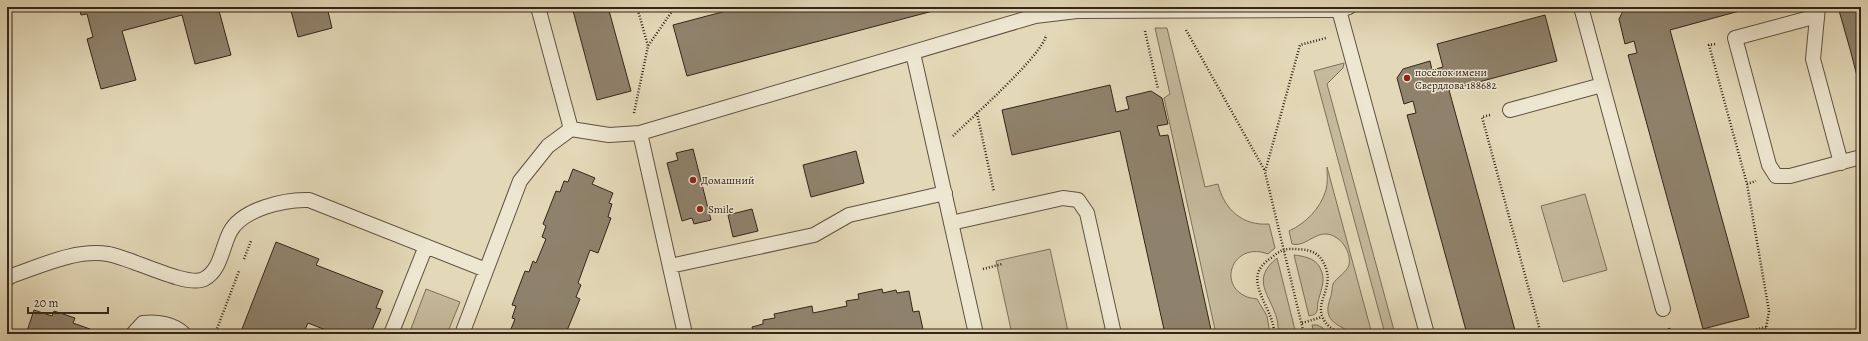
<svg xmlns="http://www.w3.org/2000/svg" width="1868" height="341" viewBox="0 0 1868 341" font-family="Alegreya,serif">
<style>
.green{fill:#c5ba9c;stroke:#7c705c}
.building{fill:#8f826c;stroke:#34251b}
.lines{fill:none;stroke-linecap:round;stroke-linejoin:round}
.service-casing{stroke:#605242;stroke-width:16}
.path{stroke:#34251b;stroke-width:2.5;stroke-dasharray:1 2;stroke-linecap:butt}
.service{stroke:#ede6d0;stroke-width:14}
.poi-dot{fill:#8f2418;stroke:#ede6d0;stroke-width:1.5}
.labels{text-anchor:middle;stroke-width:3;stroke-linejoin:round;paint-order:stroke}
.poi-label{font-size:11px;fill:#34251b;stroke:#ede6d0;text-anchor:start}
</style>
<rect width="100%" height="100%" fill="#e3d8b7"/>
<filter id="stains"><feTurbulence type="fractalNoise" baseFrequency=".005" numOctaves="4"/><feColorMatrix values="0 0 0 0 .2 0 0 0 0 .09 0 0 0 0 .02 0 0 0 .5 -.17"/></filter>
<radialGradient id="worn" r=".72"><stop offset=".6" stop-color="#630" stop-opacity="0"/><stop offset="1" stop-color="#630" stop-opacity=".3"/></radialGradient>
<path class="green" d="M1155,28H1167L1205,187L1218,184C1224,209 1242,226 1269,224L1275,248L1268,254C1234,241 1217,283 1245,296C1248,298 1253,298 1257,299L1267,316L1270,334H1216L1164,98L1170,94Z
M1344,63L1343,68L1327,84L1395,334H1385L1314,71Z
M1327,167L1372,334C1366,334 1359,335 1353,334C1350,333 1346,330 1343,328C1327,320 1325,312 1331,296C1332,292 1332,287 1333,284C1337,277 1346,273 1349,265C1351,255 1345,243 1337,238C1318,225 1308,248 1292,244L1289,231C1306,223 1320,209 1326,190C1328,183 1327,174 1327,167Z
M1585,194L1607,270L1563,282L1541,206Z
M1050,249L1068,331L1053,334H1012L996,261Z
M1294,255C1303,256 1314,258 1319,266C1327,279 1321,289 1318,302C1317,305 1318,308 1317,311C1316,315 1312,315 1309,316Z
M1277,258L1296,334H1279C1278,329 1278,323 1277,319C1270,294 1250,280 1277,258Z
M426,289L460,302L447,334H409Z
M1312,325H1317L1323,328L1322,334H1314Z"/>
<path class="building" d="M79,7H218L231,55L195,64L182,15L122,31L136,80L101,89L87,39L93,37L87,14L81,15Z
M290,7H327L332,28L298,37Z
M391,7H412L393,12Z
M572,7H608L631,91L597,100Z
M741,7H948L687,76L673,25Z
M1631,7H1652L1653,10L1664,7H1754L1670,30L1749,317L1703,329L1628,55L1637,53L1634,41L1625,44L1619,19L1624,9Z
M1838,7H1861V91L1850,49Z
M1545,15L1557,61L1449,90L1516,334H1467L1407,115L1416,113L1413,101L1404,104L1397,78L1403,69L1430,61L1432,70L1443,67L1437,44Z
M1110,85L1116,112L1129,109L1126,97L1151,91L1162,98L1168,124L1157,126L1160,136L1168,135L1212,334H1165L1120,131L1012,155L1002,110Z
M693,149L711,220L694,224L692,218L682,221L667,163L678,160L676,153Z
M856,151L864,183L811,197L803,165Z
M573,169L595,178L592,184L613,193L609,203L612,204L608,217L611,218L598,253L590,250L578,283L581,285L576,297L580,299L566,333L560,331L558,334H509L515,319L512,318L516,306L512,305L525,271L529,272L533,261L536,263L546,239L542,237L546,226L543,224L556,191L560,192L564,181L568,182Z
M752,209L758,231L733,237L728,215Z
M276,242L319,259L316,265L383,291L376,308L381,309L372,330L368,329L366,334H336L308,323L303,334H240Z
M882,289L883,293L896,290L897,293L909,291L913,312L919,311L924,334H754L752,327L763,324V320L775,318L774,314L812,306L813,313L847,306L846,301L859,299L858,294Z
M34,310L52,316L54,311L75,318L73,323L90,329L88,334H26Z"/>
<g class="lines">
<defs>
<path id="service" d="M538,7L571,129
M1581,7L1663,309
M1818,7L1813,59L1841,163
M1339,10L1427,334
M1817,16L1735,38L1769,165L1776,176H1790L1861,157
M913,53L976,334
M1510,110L1602,85
M640,133L685,334
M951,223L1063,198L1078,200L1087,213L1114,334
M670,266L814,235L849,215L945,193
M7,279L11,276C41,266 75,249 108,254C129,257 187,288 204,279C221,270 222,247 230,232C242,209 285,199 309,200L486,270
M133,334L143,323C157,321 174,324 184,334
M391,334L426,246
M462,334L520,181L548,146L571,129L609,135L640,133L1035,16L1077,11L1311,10H1339L1349,7"/>
</defs>
<use href="#service" class="service-casing"/>
<path class="path" d="M637,7L648,46
M1186,30L1265,171
M1145,31L1158,89
M1715,44L1709,45L1747,184L1769,311L1765,334
M634,113L648,46L675,7
M977,113L994,192
M1490,115L1482,117L1541,334
M953,136C970,119 1044,54 1046,35
M1747,184L1756,181
M244,259L251,241
M983,269L1002,264
M1302,323L1322,317
M1669,328L1670,334
M215,334L239,271
M1274,334C1275,307 1238,279 1271,258C1277,253 1282,249 1290,249C1302,249 1315,249 1322,260C1338,286 1314,300 1323,318C1326,326 1334,330 1341,334
M1304,334L1265,172L1300,45L1326,38
M1739,334L1766,327"/>
<use href="#service" class="service"/>
</g>
<g class="poi-dot">
<circle cx="1407" cy="78" r="4"/>
<circle cx="693" cy="180" r="4"/>
<circle cx="700" cy="209" r="4"/>
</g>
<g class="labels">
<g class="poi-label">
<text x="1415" y="76">посёлок имени<tspan x="1415" dy="13">Свердлова 188682</tspan></text>
<text x="701" y="184">Домашний</text>
<text x="708" y="213">Smile</text>
</g>
</g>
<rect width="1868" height="341" fill="none" stroke="#e3d8b7" stroke-width="24"/>
<rect x="8" y="8" width="1852" height="325" fill="none" stroke="#34251b" stroke-width="2"/>
<rect x="12" y="12" width="1844" height="317" fill="none" stroke="#34251b"/>
<path d="M28 307v6h80v-6" fill="none" stroke="#34251b" stroke-width="2"/>
<text x="34" y="307" font-size="12" fill="#34251b" stroke="#ede6d0" stroke-width="3" paint-order="stroke">20 m</text>
<rect width="100%" height="100%" filter="url(#stains)"/>
<rect width="100%" height="100%" fill="url(#worn)"/>
</svg>
